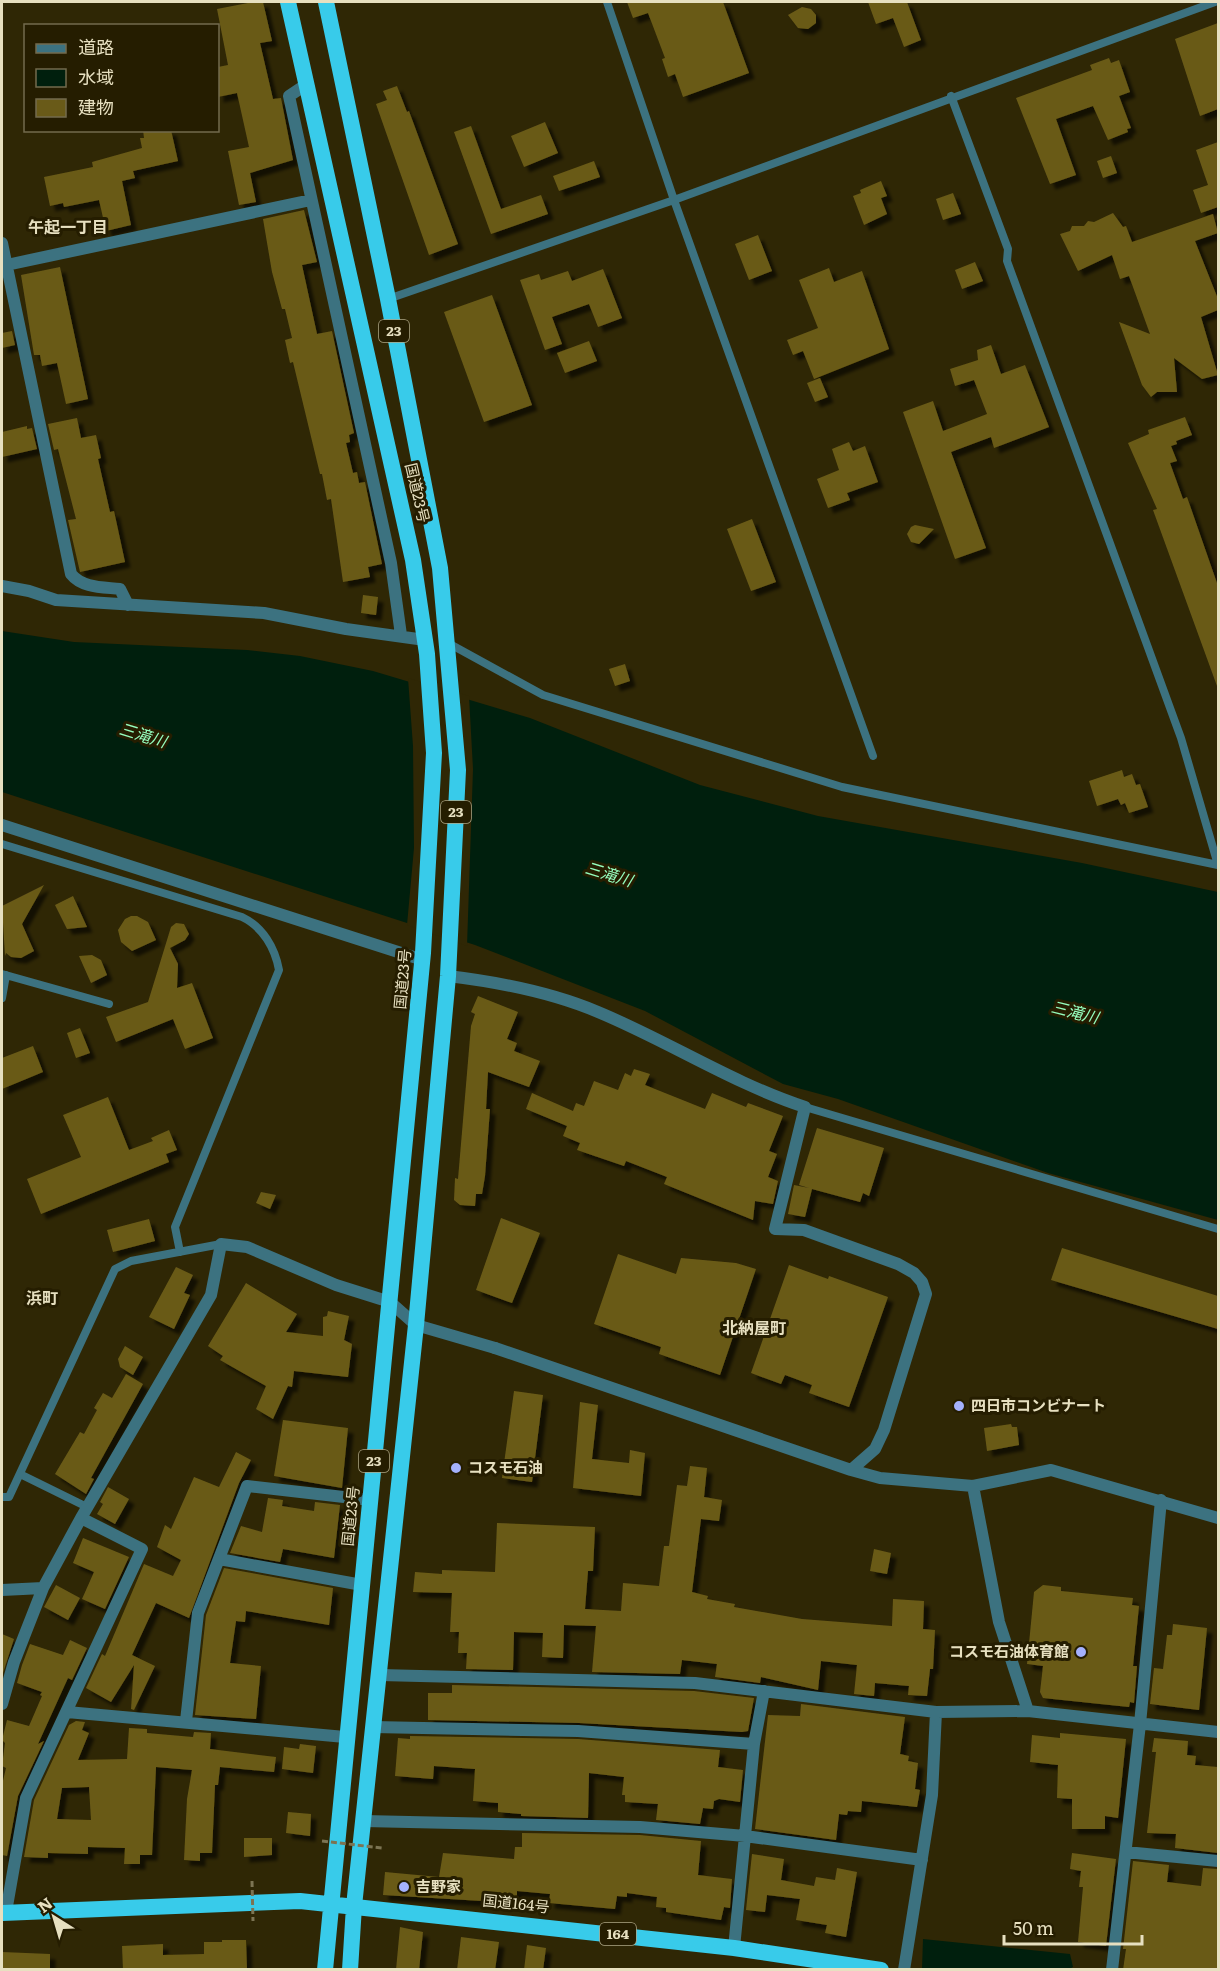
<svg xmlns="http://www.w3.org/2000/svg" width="1220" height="1971" viewBox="0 0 1220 1971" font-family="Literata,'Noto Sans JP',serif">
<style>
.water{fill:#001f0d}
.pier{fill:#2f2705}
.building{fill:#695a18;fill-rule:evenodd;filter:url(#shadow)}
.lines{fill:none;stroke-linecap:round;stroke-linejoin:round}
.service{stroke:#3c7280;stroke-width:8}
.minor{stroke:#3c7280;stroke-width:12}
.tertiary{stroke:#3c7280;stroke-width:12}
.trunk{stroke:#38cbea;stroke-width:16}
.path-bridge{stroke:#7c7453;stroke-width:3;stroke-dasharray:6 3;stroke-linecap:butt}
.poi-dot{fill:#a4b1fc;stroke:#251d00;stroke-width:2}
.labels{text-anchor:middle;stroke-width:6;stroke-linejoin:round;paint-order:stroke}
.shield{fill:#251d00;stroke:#ada686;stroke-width:1.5}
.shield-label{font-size:14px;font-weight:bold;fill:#e7e0c0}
.street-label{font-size:15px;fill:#e7e0c0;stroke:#251d00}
.poi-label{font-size:15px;font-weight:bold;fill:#e7e0c0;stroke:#251d00;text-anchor:start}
.neighbourhood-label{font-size:16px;font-weight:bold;fill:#e7e0c0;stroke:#251d00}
.water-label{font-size:16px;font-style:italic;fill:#96ffbf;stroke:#251d00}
</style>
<defs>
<filter id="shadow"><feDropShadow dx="5.5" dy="5.5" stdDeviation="1.5" flood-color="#0009"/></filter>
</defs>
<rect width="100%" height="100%" fill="#2f2705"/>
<path class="water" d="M2,631L74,642L247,650L300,656L373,671L530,718L700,785L818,816L1082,863L1218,892V1220L1048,1173L838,1099L783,1084L645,1011L475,945L2,792Z
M923,1939L1070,1954L1073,1967L1067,1970L922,1969Z"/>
<path class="pier" d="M408,678L469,696L473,769L467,946L407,925L414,848L413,746Z"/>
<path class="building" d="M253,2H263L272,41L260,43L273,99L281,98L293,160L250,173L256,202L239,205L228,151L249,147L237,93L218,97V67L228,65L217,9Z
M627,2H723L749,73L683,97L675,74L668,77L662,59L665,58L648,13L633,18Z
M868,2H907L921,40L904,47L893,18L876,24Z
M802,7L811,9L816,15V23L808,29L798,28L788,15Z
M1218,23V109L1200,116L1175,39Z
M1109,58L1111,63L1119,60L1130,92L1119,96L1131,128L1127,129L1128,132L1108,140L1093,106L1056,119L1076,175L1050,184L1016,98L1092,70L1090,65Z
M397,86L407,112L409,111L458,244L429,255L376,104L387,100L383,91Z
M545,122L558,153L524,167L511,136Z
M471,126L501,209L541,195L548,214L491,234L454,132Z
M143,130H171L178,161L133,171L135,178L122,181L131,225L106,231L99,200L64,207L63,203L50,206L44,177L93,167L92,162L142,148L140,138H144Z
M1218,142V207L1201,213L1193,190L1208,185L1196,150Z
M1111,156L1117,173L1103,178L1097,161Z
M594,161L600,177L559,191L553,176Z
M881,181L887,196L881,198L887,214L864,225L853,196L861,193L860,190Z
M953,193L961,214L943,220L936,199Z
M304,210L317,262L302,265L317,334L332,331L354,433L349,435L350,442L346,443L353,473L357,472L359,483L365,482L382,564L368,567L370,577L343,582L331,499L327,500L322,474H320L293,362L290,363L285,340L292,338L285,309H282L272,272L263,219Z
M1113,213L1123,227L1126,226L1132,242L1213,214L1218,233L1195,241L1218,299V310L1201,317L1218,375L1202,379L1174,358L1177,392H1157L1151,397L1142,385L1119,322L1150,334L1129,276L1120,279L1112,255L1078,271L1060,234L1070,231L1072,226H1084L1088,221L1094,222Z
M758,235L772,271L749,280L735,244Z
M975,262L983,281L962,289L955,270Z
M60,267L88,399L66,404L57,363L42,366L40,355H34L21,275Z
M829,268L834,282L862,271L889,349L814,379L803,351L793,355L787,340L818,328L799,280Z
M603,269L622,318L598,327L589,304L552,317L562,344L545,350L520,280L539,274L541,280L568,271L572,281Z
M492,295L532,405L484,422L444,312Z
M12,331L15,345L2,348V333Z
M589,341L597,361L565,373L557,353Z
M991,345L1001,374L1025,365L1049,427L994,448L991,437L951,452L986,548L955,559L903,412L933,401L943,431L987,414L974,380L955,386L950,369L978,360L977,350Z
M820,378L828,397L815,402L807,383Z
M1185,417L1192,435L1176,441L1177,444L1171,446L1177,461L1170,463L1183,499L1187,497L1218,586L1217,686L1153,510L1157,509L1128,443L1149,434L1148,430Z
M77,418L81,438L96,435L101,458L98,459L110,512L114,511L125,562L80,572L68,520L76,519L58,449L54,450L48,424Z
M27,426V429L32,428L37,449L2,457V432Z
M849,442L853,451L865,446L878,482L847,493L850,500L828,508L817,479L839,470L832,449Z
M752,519L776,582L751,591L727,529Z
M915,525L934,529L919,544L911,542L907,534L911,527Z
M363,595L378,597L376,615L361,613Z
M625,664L630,681L615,686L609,669Z
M1122,770L1124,777L1132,774L1136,785L1140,784L1148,807L1129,813L1125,803L1121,805L1118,799L1097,806L1089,781Z
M44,885L22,924L34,951L21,958L11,957L6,953L5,956L2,906Z
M73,896L87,927L67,929L55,905Z
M131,916H137L148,922L156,940L132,951L121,942L118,930L125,919Z
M176,923L184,924L189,934L185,940L170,948L178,964L177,988L192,983L213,1038L185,1049L173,1019L116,1042L106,1017L148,1002L171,927Z
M92,955L101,960L107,975L91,983L79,956Z
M478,996L518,1012L507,1039L517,1043L514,1051L540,1061L529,1087L488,1072L486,1109H490L485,1176L482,1194H476L475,1206L460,1205L454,1200L455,1178L458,1179L471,1026L475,1014L471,1012Z
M80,1028L90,1053L76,1058L67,1033Z
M33,1046L43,1072L2,1089V1058Z
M634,1069L650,1074L645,1085L705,1109L712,1093L746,1107L748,1103L783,1116L769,1151L777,1154L768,1177L778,1181L773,1204L755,1201L753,1220L664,1184L667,1177L626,1161L624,1166L577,1150L580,1143L563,1136L567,1126L526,1109L532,1093L573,1111L576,1103L584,1106L594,1081L618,1090L625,1073L631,1076Z
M108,1097L129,1150L153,1141L151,1138L169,1130L177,1150L166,1154L169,1162L41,1214L27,1179L81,1157L63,1115Z
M817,1128L884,1148L869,1196L863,1193L860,1202L812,1189L805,1217L788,1214L794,1185L809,1188L799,1185Z
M261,1192L276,1195L270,1209L256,1203Z
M501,1218L540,1233L512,1303L476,1290Z
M149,1219L155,1241L113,1252L107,1230Z
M1062,1248L1218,1296V1329L1051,1280Z
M618,1254L676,1274L681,1258L736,1263L756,1269L720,1375L659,1354L661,1347L594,1324Z
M789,1265L828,1279L829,1276L888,1297L849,1407L809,1393L812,1385L785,1375L781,1384L751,1373Z
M176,1267L193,1275L184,1293L190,1295L174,1329L149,1317Z
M246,1283L297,1314L286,1332L323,1336V1317L327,1316L328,1311L349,1316L344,1340L352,1344L348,1377L294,1371L292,1387L288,1386L273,1419L256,1409L266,1386L220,1360L223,1356L208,1346Z
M125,1346L143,1357L133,1375L120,1367L118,1359Z
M126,1374L143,1384L91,1478L94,1479L86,1494L55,1474L80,1432L84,1434L97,1410L94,1408L103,1393L112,1398Z
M514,1391L543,1395L532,1482L502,1478Z
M580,1402L598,1405L592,1459L629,1463L630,1450L645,1453L641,1496L573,1488Z
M283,1420L348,1428L342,1488L274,1476Z
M1011,1424L1012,1427H1017L1019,1445L987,1451L984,1428Z
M236,1452L251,1460L239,1483L189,1618L156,1603L132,1655L155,1666L134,1710L131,1709L134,1665L111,1702L86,1688L102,1654L105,1656L144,1564L173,1576L181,1560L157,1547L165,1525L171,1529L194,1477L219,1487Z
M690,1466L707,1468L704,1497L722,1500L719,1521L701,1519L692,1592L708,1596L707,1599L735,1604L734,1607L802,1619L892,1626L893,1599L924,1601L923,1629L935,1630L933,1669H930L927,1696L908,1695L909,1686L875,1683L874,1696L854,1694L857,1665L821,1661L818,1690L761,1677L760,1683L715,1677L717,1664L682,1660L680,1674L592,1672L596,1626L564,1625L563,1658L542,1657L543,1633L514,1632L513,1670L466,1669L467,1653H458L459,1632H450L452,1593L413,1592L415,1572L442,1574V1570L495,1572L497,1523L595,1527L593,1571H588L585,1609L621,1611L623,1583L659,1586L664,1546H669L677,1485L687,1486Z
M108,1487L129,1499L115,1524L97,1514L103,1504L100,1502Z
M268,1498L283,1500L282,1506L314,1511L315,1502L340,1505L334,1558L283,1549L280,1562L230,1553L241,1526L262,1532Z
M83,1538L129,1557L105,1609L82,1599L94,1572L73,1563Z
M874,1549L891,1553L887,1574L870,1571Z
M224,1568L333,1588L329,1625L246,1611L245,1622L236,1621L230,1663L261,1666L256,1719L195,1715L206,1615Z
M56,1585L80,1598L68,1620L44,1607Z
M1043,1585L1061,1587V1591L1133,1598L1132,1605L1139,1606L1133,1666H1137L1134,1703L1130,1702L1129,1707L1043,1698L1040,1692L1043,1666L1027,1664L1034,1592Z
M1173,1624L1207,1628L1199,1710L1150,1704L1154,1668L1163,1669L1167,1635H1172Z
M2,1634L14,1639L2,1676Z
M70,1640L87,1648L72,1680L68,1678L38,1744L44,1741L18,1796L7,1856L2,1855V1785L6,1768L2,1766L5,1743L2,1740L7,1720L29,1726L42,1696L40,1695L42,1692L17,1683L22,1665L30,1644L63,1655Z
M452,1685L694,1691L754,1698L748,1731L742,1732L579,1723L428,1720V1693H452Z
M801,1704L905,1717L900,1754L909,1756L908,1761L918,1763L915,1789L920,1790L917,1807L862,1801L861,1812L848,1811L847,1815L839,1814L836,1840L755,1829L768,1715L800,1716Z
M76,1721L85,1722L82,1730L89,1733L78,1760L127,1759L129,1728L147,1729V1733L193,1737L194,1732L211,1733L210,1749L276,1757L274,1772L220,1767L218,1785H215L212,1853H200V1861L184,1860L187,1799L192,1770L156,1767L152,1855H140V1864H124L125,1848L88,1847V1854L48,1853V1858L24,1857L34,1800L69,1725ZM89,1787L91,1820L57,1819L62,1788Z
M1060,1733L1126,1739L1118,1818L1105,1816V1829H1072V1799L1057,1798L1058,1765L1030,1762L1032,1735L1060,1738Z
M410,1736L578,1739L720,1750L718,1767L743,1770L740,1802L719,1799L714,1801L713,1809L703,1808L700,1824L656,1820L658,1804L625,1802V1795H622L624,1777L589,1773L588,1818L521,1816V1814L498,1812V1803L473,1801L475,1769L434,1766L433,1779L395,1776L398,1738L410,1739Z
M1154,1738L1188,1741L1187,1755L1196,1756L1195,1765L1218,1767V1853L1175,1848L1176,1834L1147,1833L1156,1752H1152Z
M300,1744L316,1746L313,1773L282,1769L284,1747L299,1749Z
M288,1812L311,1814L310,1836L286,1833Z
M522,1833L640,1835L701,1841L698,1875L732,1879L730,1908L724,1907L721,1920L666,1912V1908L656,1907L657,1897L627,1893V1897L617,1896L615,1909L549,1903L550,1894L517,1891V1903L383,1895L385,1872L439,1877L443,1853L514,1859L515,1847H522Z
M244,1838H272V1855L244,1857Z
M1072,1853L1116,1859L1106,1946L1078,1942L1083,1887H1079L1081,1871L1070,1869Z
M752,1854L784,1859L781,1880L814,1886L816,1877L835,1880L837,1868L857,1872L846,1937L825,1933L827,1925L796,1920L800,1899L767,1895L765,1912L746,1910Z
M1133,1861L1169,1865L1167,1882L1201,1886L1203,1868L1218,1869V1970H1123L1126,1949H1123Z
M400,1927L423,1932L419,1970H396Z
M461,1937L499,1942L495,1970H457Z
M222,1940H246L247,1970H123L122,1946L163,1944V1955L204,1954V1942H222Z
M527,1945L546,1948L543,1970H524Z
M2,1952L50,1954V1970H2Z"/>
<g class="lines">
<path class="service" d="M607,2L674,200L873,756
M951,96L1008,249L1007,261L1181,738L1218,865
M388,299L674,200L1215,2
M448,643L543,695L842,787L1218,865
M2,844L242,917C263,927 275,948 279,970L175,1227L180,1252
M2,974L109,1004
M2,998L6,975
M805,1107L1218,1229
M20,1474L87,1507
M2,1497H9L115,1269L131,1261L221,1244"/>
<path class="minor" d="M307,84L289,96L391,563L401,635
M2,243L71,574C82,588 103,587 120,589L128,605
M2,266L311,200
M2,586L29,591L56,600L264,613L346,629L425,640
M2,825L423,960
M448,976C498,982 551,992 598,1012C668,1041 732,1083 805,1107L775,1229L804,1230L898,1264L914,1273L922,1282L926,1294L884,1430L875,1449L851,1470
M495,1348L851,1470L880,1478L973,1486L1051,1470L1218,1518
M973,1486L999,1622L1028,1711
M219,1559L362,1585
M2,1590L43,1588
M380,1675L695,1683L936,1712L1028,1711L1218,1732
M2,1704L14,1662L43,1588L81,1518L211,1295L221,1244L247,1247L336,1285L390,1302
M67,1712L345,1737
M186,1721L198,1613L247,1486L370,1500
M373,1727L578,1731L754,1744
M364,1821L640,1827L745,1836L922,1860
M1126,1852L1218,1861
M6,1912L26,1798L142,1549L81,1518
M734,1948L754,1744L764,1691
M904,1970L932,1795L936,1712
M1112,1970L1140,1724L1161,1500"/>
<path class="tertiary" d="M390,1302L416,1325L495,1348"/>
<path class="trunk" d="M288,2L413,560L427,654L434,753L423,953L325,1970
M326,2L388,299L440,568L458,770L448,976L416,1325L354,1906L350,1970
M2,1913L300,1901L734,1948L881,1970"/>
<path class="path-bridge" d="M322,1841L382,1848
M252,1881L253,1921"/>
</g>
<g class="poi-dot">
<circle cx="959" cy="1406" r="6"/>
<circle cx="456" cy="1468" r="6"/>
<circle cx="1081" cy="1652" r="6"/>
<circle cx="404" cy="1887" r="6"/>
</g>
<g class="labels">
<g class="shield">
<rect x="379" y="320" width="30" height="22" rx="4.5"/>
<rect x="441" y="801" width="30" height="22" rx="4.5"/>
<rect x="359" y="1450" width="30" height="22" rx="4.5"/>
<rect x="600" y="1923" width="36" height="22" rx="4.5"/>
</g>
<g class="shield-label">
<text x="394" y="336">23</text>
<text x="456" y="817">23</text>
<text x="374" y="1466">23</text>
<text x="618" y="1939">164</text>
</g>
<g class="street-label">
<text transform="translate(417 493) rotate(77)" y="5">国道23号</text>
<text transform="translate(403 979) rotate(-85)" y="5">国道23号</text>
<text transform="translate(351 1516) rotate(-84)" y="5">国道23号</text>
<text transform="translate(516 1904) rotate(6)" y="5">国道164号</text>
</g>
<g class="poi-label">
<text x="971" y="1411">四日市コンビナート</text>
<text x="468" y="1473">コスモ石油</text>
<text x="1069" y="1657" text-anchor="end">コスモ石油体育館</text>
<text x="416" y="1892">吉野家</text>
</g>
<g class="neighbourhood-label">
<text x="68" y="233">午起一丁目</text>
<text x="42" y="1304">浜町</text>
<text x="754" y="1334">北納屋町</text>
</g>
<g class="water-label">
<text transform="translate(143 735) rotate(17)" y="6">三滝川</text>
<text transform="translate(609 874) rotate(17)" y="6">三滝川</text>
<text transform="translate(1075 1012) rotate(14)" y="6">三滝川</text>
</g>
</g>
<rect width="1220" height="1971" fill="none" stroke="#e7e0c0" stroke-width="6"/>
<rect x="24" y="24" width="195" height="108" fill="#251d00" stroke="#736b4d" stroke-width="1.5"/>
<rect x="36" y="44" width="30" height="9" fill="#3c7280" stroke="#736b4d" stroke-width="1.5"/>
<text x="78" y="54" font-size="18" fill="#e7e0c0">道路</text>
<rect x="36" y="69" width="30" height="18" fill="#001f0d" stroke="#736b4d" stroke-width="1.5"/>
<text x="78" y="84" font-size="18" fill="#e7e0c0">水域</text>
<rect x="36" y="99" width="30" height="18" fill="#695a18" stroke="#736b4d" stroke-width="1.5"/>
<text x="78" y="114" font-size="18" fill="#e7e0c0">建物</text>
<g transform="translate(54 1917) rotate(323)" stroke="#251d00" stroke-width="4.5" paint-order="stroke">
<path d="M0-4.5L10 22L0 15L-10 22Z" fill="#e7e0c0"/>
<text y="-9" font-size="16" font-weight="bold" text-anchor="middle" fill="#e7e0c0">N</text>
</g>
<path d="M1004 1935v9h138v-9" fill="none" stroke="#e7e0c0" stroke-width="3"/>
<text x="1013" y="1935" font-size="18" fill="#e7e0c0" stroke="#251d00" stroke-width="4.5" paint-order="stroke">50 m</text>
</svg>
